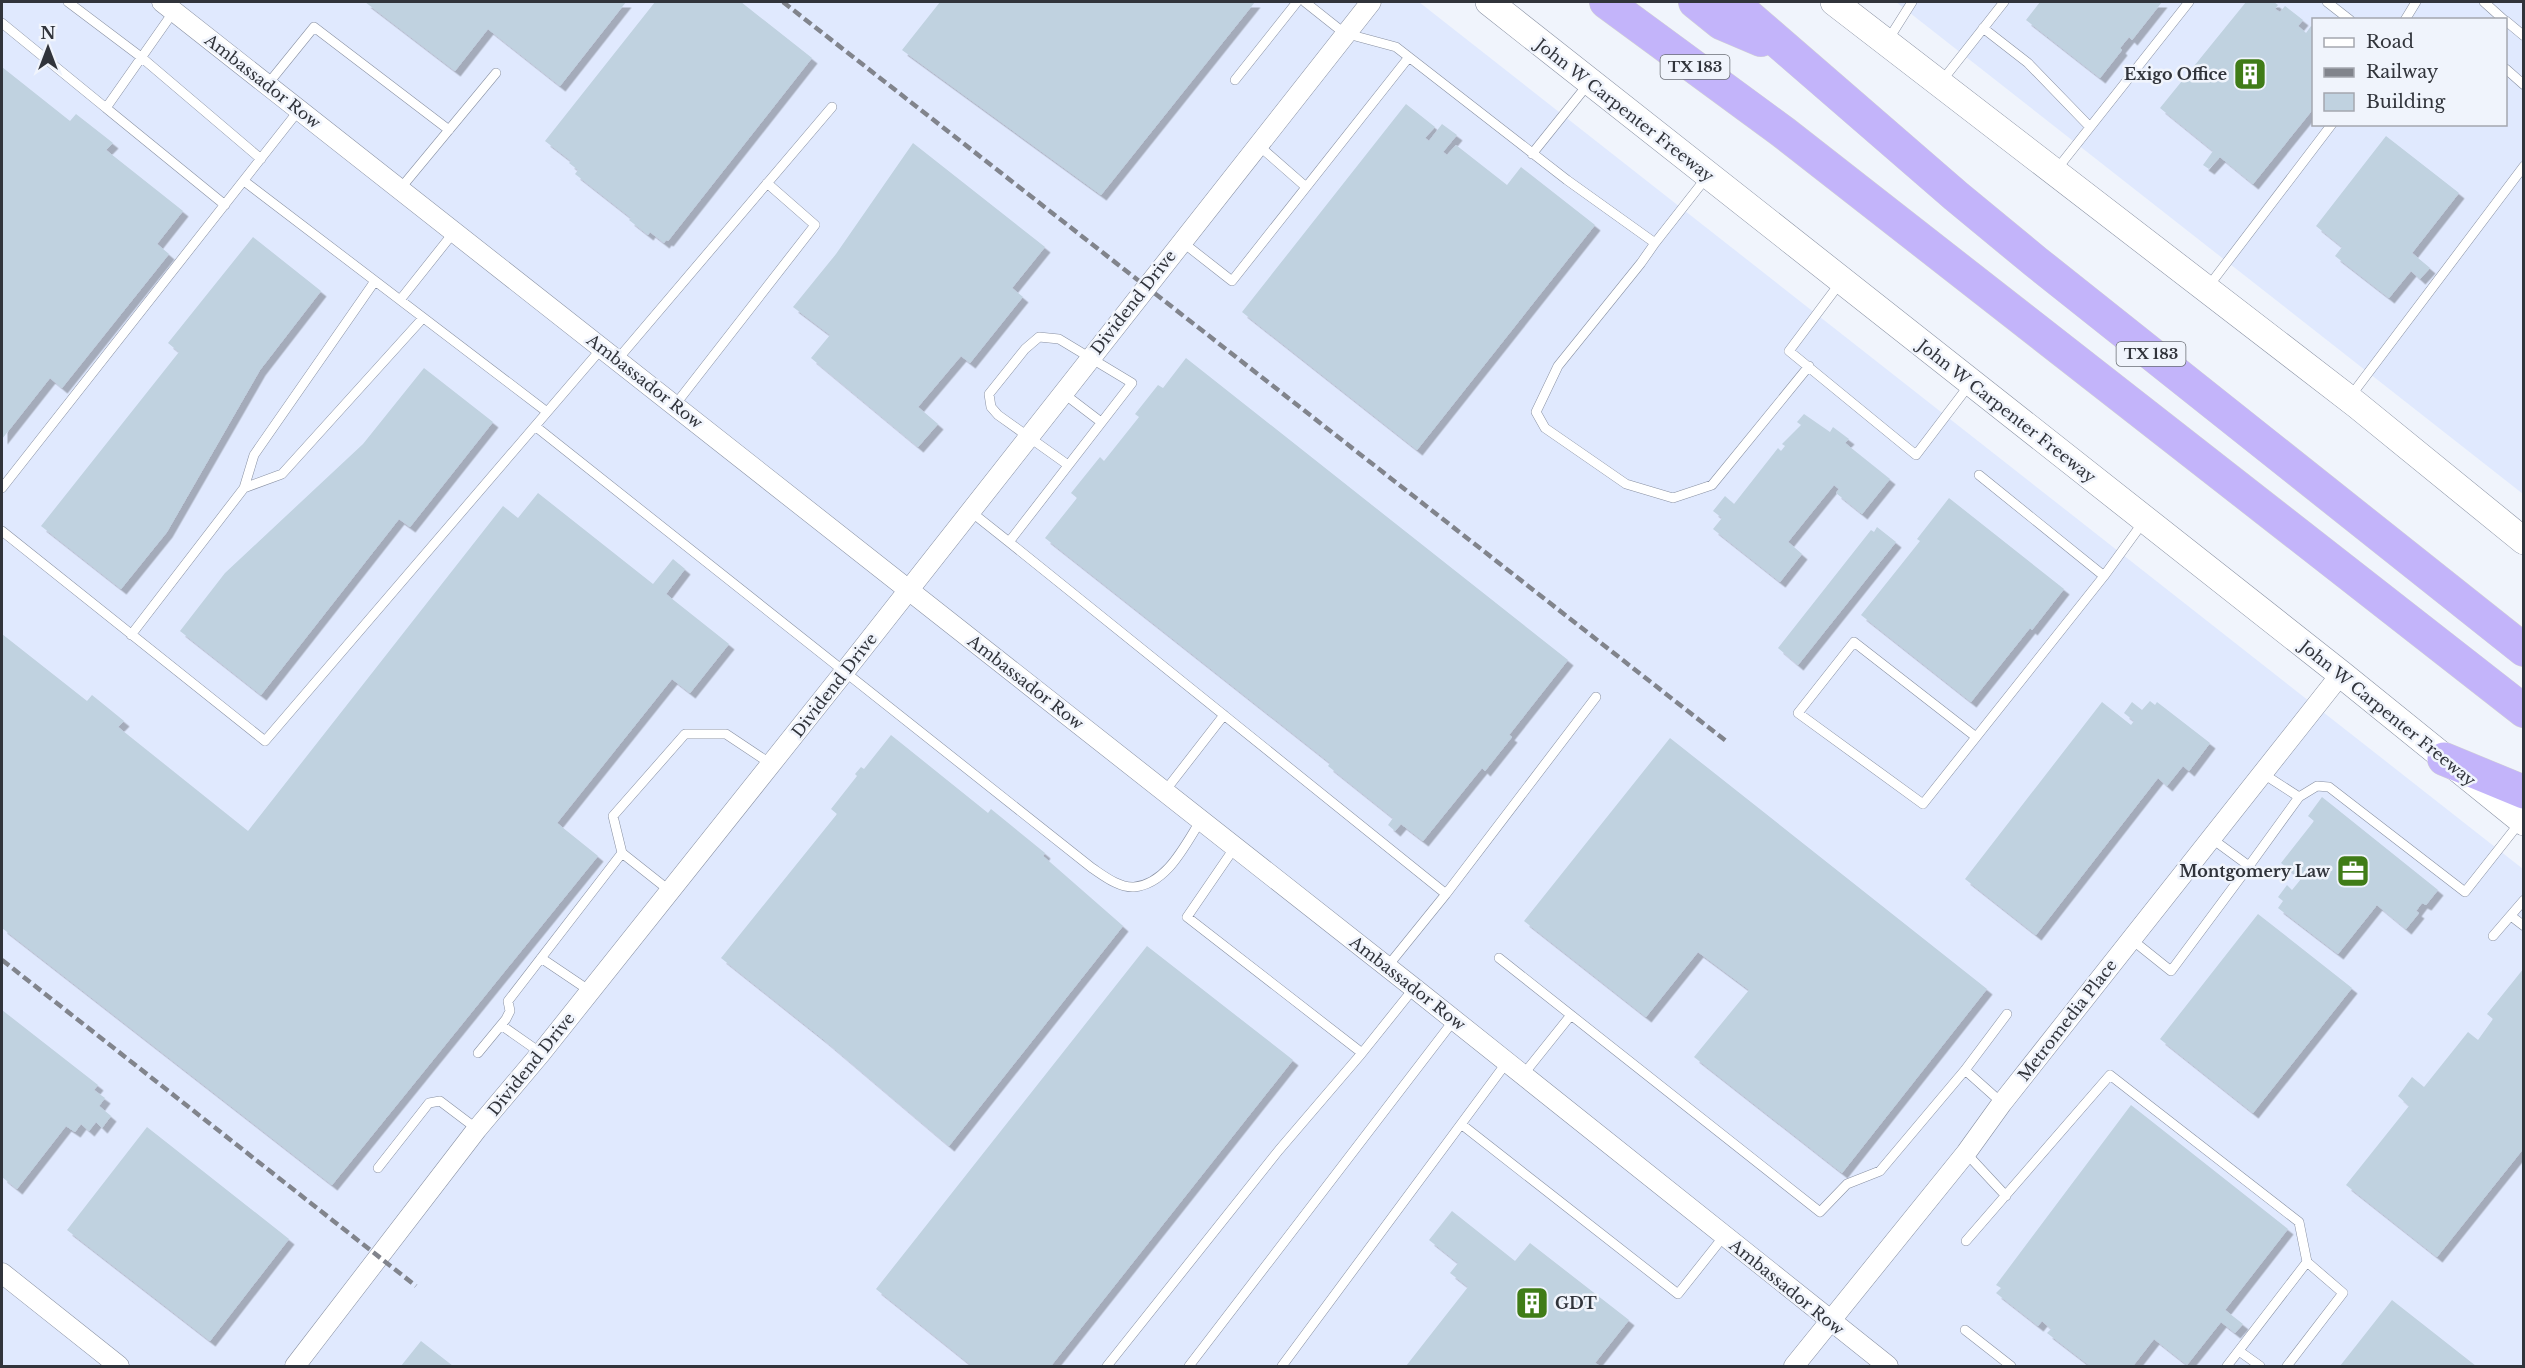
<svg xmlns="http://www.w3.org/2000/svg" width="2525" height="1368" viewBox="0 0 2525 1368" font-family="'Libre Baskerville',serif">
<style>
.built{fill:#e0e9fe;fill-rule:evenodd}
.building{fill:#c0d2e0;filter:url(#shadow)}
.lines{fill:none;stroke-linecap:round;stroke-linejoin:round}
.service-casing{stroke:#8890a2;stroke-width:10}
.minor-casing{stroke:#8890a2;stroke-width:21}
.secondary-casing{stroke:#8890a2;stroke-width:28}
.motorway-casing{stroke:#d2d2d4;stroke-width:34}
.service{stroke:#fff;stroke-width:9}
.minor{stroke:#fff;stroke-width:20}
.secondary{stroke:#fff;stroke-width:27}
.motorway{stroke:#c3b4fa;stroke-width:33}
.rail{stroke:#81848c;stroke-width:4.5;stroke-dasharray:9 4.5;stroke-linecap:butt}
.labels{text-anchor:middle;stroke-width:5;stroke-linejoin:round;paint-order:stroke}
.shield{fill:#f0f4fc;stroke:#6a6e75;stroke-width:1.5}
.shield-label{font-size:15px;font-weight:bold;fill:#31343b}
.poi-label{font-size:16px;font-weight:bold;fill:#31343b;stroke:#f0f4fc;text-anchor:end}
.street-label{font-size:16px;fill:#31343b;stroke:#f0f4fc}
</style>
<defs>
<filter id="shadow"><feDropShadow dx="5.5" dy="5.5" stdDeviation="0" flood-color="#0004"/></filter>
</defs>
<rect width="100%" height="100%" fill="#f0f4fc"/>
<path class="built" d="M2,2H1419L2523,869V1366H2Z
M1896,2H2523V494ZM2314,20H2506V124H2314Z"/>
<path class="building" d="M365,2H626L560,86L488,29L455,71Z
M655,2H741L812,58L668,241L666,240L664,243L650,232L648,235L629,220L631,218L575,174L578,170L569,163L571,161L545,141Z
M940,2H1255L1101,195L902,50Z
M2040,2H2162L2132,40L2129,37L2120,48L2122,50L2100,78L2026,20Z
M2246,2H2274L2278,5L2275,9L2280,12L2285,6L2303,20L2298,26L2306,33L2311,26L2314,28V36L2311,39L2314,41V108L2253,184L2220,157L2209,169L2203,165L2213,151L2160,108Z
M2,67L70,121L76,114L113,143L106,150L183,211L157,244L169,254L62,388L50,378L2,439Z
M1406,104L1435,127L1425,138L1429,141L1442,124L1457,135L1443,152L1447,155L1456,145L1507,185L1521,167L1595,225L1417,450L1242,312Z
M2386,136L2459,193L2412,253L2430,268L2420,279L2411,271L2389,298L2335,256L2342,247L2316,226Z
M913,143L1045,247L1012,288L1023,297L1022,298L970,363L961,356L918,407L938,424L918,447L811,358L830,335L793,307L836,254Z
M253,237L321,291L260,370L167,532L121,589L41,526L179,352L168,343Z
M1186,358L1568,660L1509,735L1512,737L1485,771L1482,768L1423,841L1401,824L1395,831L1388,825L1393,818L1328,766L1330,763L1045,538L1077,498L1071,493L1100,457L1104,461L1139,417L1135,414L1158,385L1163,388Z
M424,368L493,422L410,527L399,519L261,695L180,631L225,573L363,444Z
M1804,414L1830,432L1833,427L1849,439L1845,443L1890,479L1862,514L1836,493L1839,489L1834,485L1788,542L1802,554L1780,582L1713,529L1722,518L1713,511L1725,496L1734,504L1778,448L1781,451L1785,446L1782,444L1801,425L1797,422Z
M538,493L653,584L673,559L685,569L666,594L729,644L690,693L672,679L557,823L598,856L332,1185L2,928V634L87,701L92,695L124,721L118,727L248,831L503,506L518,518Z
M1949,498L2064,589L2032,630L2030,628L1971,702L1861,615L1920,541L1917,539Z
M1877,527L1896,542L1798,665L1778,648L1871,530L1874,532Z
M2150,701L2155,705L2157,702L2210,743L2189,771L2183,766L2167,786L2158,778L2036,935L1965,879L2102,702L2131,725L2134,721L2124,713L2132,702L2142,710Z
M891,735L988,813L991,809L1045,853L1043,856L1123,926L949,1146L824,1040L721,958L837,814L831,809L857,776L855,774L861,767L864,769Z
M1670,738L1987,989L1842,1173L1694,1057L1749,990L1698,952L1646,1017L1524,921Z
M2322,797L2438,890L2426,905L2422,903L2416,911L2419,913L2406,929L2377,905L2338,954L2278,908L2283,901L2278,897L2287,885L2292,890L2301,879L2281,863L2314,821L2308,816Z
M2258,914L2352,988L2253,1113L2160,1039Z
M1147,946L1293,1060L1051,1366H972L876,1289Z
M2524,968V1072L2522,1074L2524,1075V1148L2437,1257L2346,1185L2409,1106L2398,1096L2412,1077L2424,1087L2468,1032L2478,1040L2493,1019L2487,1014Z
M2,1010L98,1085L94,1090L105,1098L99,1106L111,1116L102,1128L96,1122L89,1131L81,1124L75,1132L66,1126L17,1189L2,1177Z
M2131,1105L2288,1229L2225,1310L2243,1324L2235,1333L2221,1322L2187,1365L2154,1339L2133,1366H2090L2047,1333L2051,1329L2042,1321L2038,1326L1996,1293L2001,1288L1996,1285Z
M147,1127L289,1239L210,1341L67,1230Z
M1452,1211L1515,1261L1530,1243L1629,1320L1595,1363L1600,1366H1406L1468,1287L1450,1273L1458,1263L1429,1240Z
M2392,1300L2476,1366H2340Z
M421,1341L453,1366H401Z"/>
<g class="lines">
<defs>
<path id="service" d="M68,2L141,57L261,159
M1305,2L1344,33L1396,47L1567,180L1655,243L1706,178
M2327,2L2350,20
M2484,2L2504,20
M2405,20L2416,2
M2506,21L2524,36
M2,23L106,108L174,11
M1983,28L2028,63L2090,127
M1888,40L1912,2
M2506,69L2524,85
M1235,80L1297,2
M1941,82L2004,2
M267,85L314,27L449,130
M106,108L225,205
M1257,144L1306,187
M1532,154L1589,83
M2057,169L2189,2
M244,181L547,412
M400,189L496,73
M1181,241L1232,281L1409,57
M1655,243L1641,263L1558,366L1536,412L1545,428L1626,484L1673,498L1712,485L1809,366
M375,281L254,455L244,488L282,474L423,318
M1840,283L1789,351L1916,455L1970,384
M2208,287L2332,124
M400,300L454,232
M617,360L832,107
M1063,393L1101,422
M2350,397L2524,166
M675,405L815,225L767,183
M535,426L1092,868C1104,876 1119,888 1134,887C1167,884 1185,845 1201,820
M1068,465L998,415L991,407L989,394L1025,349L1039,337L1059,339L1132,383L1009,542L1446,894L1387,967
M1979,475L2104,576L2144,521
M2,488L299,110
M970,511L1009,542
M2,531L265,741L602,348
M131,635L244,488
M1976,737L1854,642L1798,713L1923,804L2104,576
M2262,773L2299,797L2317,786L2329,787L2465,892L2521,821
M1165,791L1224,715
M2211,838L2249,866L2299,797
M622,853L670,891
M1446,894L1596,697
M2511,916L2524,926
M2493,936L2524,900
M2131,939L2171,971L2249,866
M541,958L590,991
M1499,958L1571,1015L1523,1075
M1571,1015L1820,1212L1847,1184L1880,1171L1965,1070L2007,1014
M501,1025L541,1053
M478,1053L506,1019L510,1011L508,1001L622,853L613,816L685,734H726L771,764
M1362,1053L1414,988
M1965,1070L2002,1103
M1461,1124L1678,1294L1724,1236
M1966,1153L2006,1196
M378,1168L429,1103L440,1101L477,1129
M1966,1241L2110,1075L2299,1222L2307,1262L2227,1366
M1965,1330L2011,1366
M2239,1351L2260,1366
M1107,1366L1279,1150L1362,1053L1187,917L1235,847
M1189,1366L1454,1020
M1282,1366L1507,1062
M2287,1366L2343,1293L2307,1262"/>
<path id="minor" d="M162,2L1414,988L1888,1366
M2,1273L119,1366
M295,1366L477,1129L541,1053L845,671L1371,2
M1794,1366L1966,1153L2002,1103L2341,674"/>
<path id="secondary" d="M1489,2L2341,674L2524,822
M1834,2L2357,405L2524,541"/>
<path id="motorway" d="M1606,2L1783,132L2524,711
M1695,2L1721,23L1761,40
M1732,2L1956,196L2036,262L2524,650
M2444,759L2524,792"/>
</defs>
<use href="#service" class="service-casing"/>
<use href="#minor" class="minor-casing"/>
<use href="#secondary" class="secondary-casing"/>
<use href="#motorway" class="motorway-casing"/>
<use href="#service" class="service"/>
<use href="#minor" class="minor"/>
<use href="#secondary" class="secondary"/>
<use href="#motorway" class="motorway"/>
<path class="rail" d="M783,2L1726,741
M2,960L416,1286"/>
</g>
<defs>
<symbol id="building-square" viewBox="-11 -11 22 22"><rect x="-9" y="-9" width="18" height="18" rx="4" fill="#407c17" stroke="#f0f4fc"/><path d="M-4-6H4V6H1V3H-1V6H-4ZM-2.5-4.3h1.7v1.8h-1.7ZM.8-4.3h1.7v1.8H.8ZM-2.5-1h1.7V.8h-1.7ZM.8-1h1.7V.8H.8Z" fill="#fff"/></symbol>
<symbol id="office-square" viewBox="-11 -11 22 22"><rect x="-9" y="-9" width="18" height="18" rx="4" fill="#407c17" stroke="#f0f4fc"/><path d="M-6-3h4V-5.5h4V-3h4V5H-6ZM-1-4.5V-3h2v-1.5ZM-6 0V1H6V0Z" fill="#fff"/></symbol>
</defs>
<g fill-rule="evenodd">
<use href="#building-square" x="2231" y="55" width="38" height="38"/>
<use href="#office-square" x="2334" y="852" width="38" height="38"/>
<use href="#building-square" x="1513" y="1284" width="38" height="38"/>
</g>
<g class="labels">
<g class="shield">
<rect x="1660.5" y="55" width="69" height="24" rx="4.5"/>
<rect x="2116.5" y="342" width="69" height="24" rx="4.5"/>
</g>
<g class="shield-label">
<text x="1695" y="72">TX 183</text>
<text x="2151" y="359">TX 183</text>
</g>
<g class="poi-label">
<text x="2227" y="80">Exigo Office</text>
<text x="2330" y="877">Montgomery Law</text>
<text x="1555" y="1309" text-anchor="start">GDT</text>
</g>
<g class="street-label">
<text transform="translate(263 81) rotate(38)" y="6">Ambassador Row</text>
<text transform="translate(1625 110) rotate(38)" y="6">John W Carpenter Freeway</text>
<text transform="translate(1133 302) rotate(-52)" y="6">Dividend Drive</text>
<text transform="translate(645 381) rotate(38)" y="6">Ambassador Row</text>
<text transform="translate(2007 411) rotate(38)" y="6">John W Carpenter Freeway</text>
<text transform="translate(1026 682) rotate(38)" y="6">Ambassador Row</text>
<text transform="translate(834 685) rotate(-52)" y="6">Dividend Drive</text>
<text transform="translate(2388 713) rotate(39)" y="6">John W Carpenter Freeway</text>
<text transform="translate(1408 983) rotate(38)" y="6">Ambassador Row</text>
<text transform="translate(2067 1020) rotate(-52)" y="6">Metromedia Place</text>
<text transform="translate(531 1064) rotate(-51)" y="6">Dividend Drive</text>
<text transform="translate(1787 1287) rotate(39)" y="6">Ambassador Row</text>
</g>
</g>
<rect width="2525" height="1368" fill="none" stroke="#31343b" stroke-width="6"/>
<rect x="2312" y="18" width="195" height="108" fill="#f0f4fc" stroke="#a4a7af" stroke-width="1.5"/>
<rect x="2324" y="38" width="30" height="9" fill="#ffffff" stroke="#a4a7af" stroke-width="1.5"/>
<text x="2366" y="48" font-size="18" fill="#31343b">Road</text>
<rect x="2324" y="68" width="30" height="9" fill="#81848c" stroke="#a4a7af" stroke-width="1.5"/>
<text x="2366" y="78" font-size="18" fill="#31343b">Railway</text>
<rect x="2324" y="93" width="30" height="18" fill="#c0d2e0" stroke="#a4a7af" stroke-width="1.5"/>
<text x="2366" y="108" font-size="18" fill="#31343b">Building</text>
<g transform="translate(48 48)" stroke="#f0f4fc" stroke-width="4.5" paint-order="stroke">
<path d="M0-4.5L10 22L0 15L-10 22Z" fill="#31343b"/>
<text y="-9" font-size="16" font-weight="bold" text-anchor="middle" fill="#31343b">N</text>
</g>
</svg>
